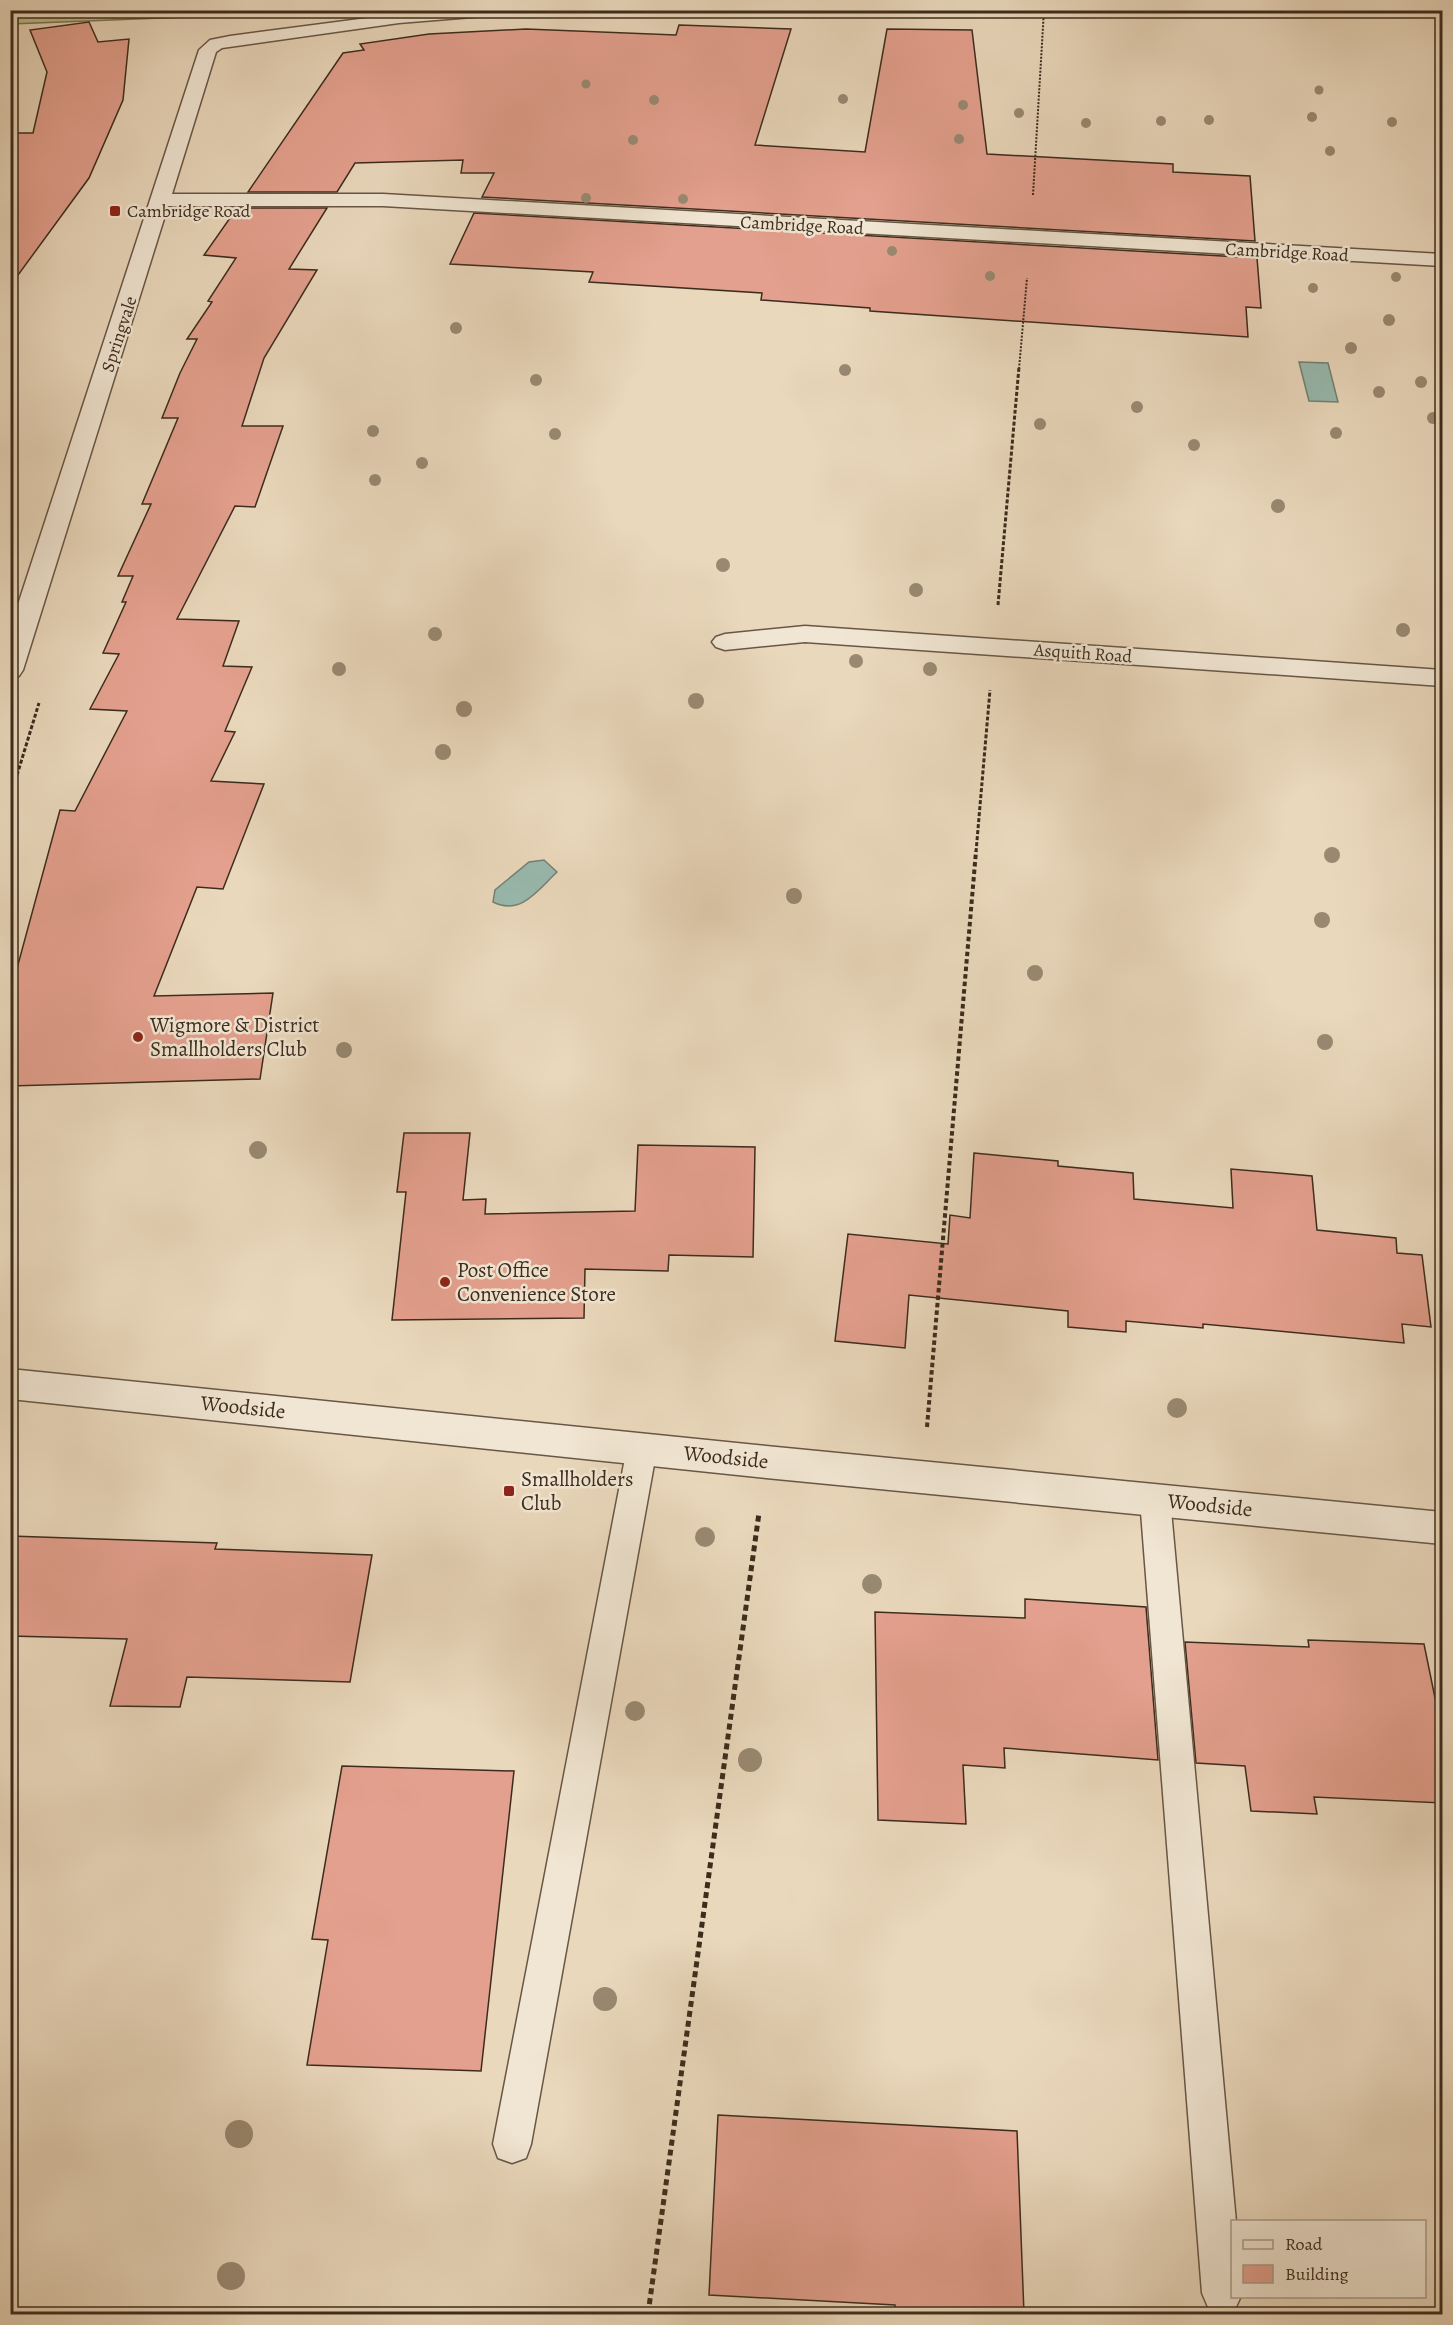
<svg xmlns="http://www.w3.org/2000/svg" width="1453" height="2325" viewBox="0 0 1453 2325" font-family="Alegreya,serif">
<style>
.green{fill:#bdbd8c;stroke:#7c7454;stroke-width:1.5}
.water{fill:#98baaf;stroke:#738175;stroke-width:1.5}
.building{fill:#e4a08e;stroke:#3c2c1d;stroke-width:1.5}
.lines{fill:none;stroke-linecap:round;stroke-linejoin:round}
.service-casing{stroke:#685745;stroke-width:3}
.minor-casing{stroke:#685745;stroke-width:3}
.path-far3{stroke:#3c2c1d;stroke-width:2;stroke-dasharray:2 1.5;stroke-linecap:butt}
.path-far2{stroke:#3c2c1d;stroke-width:3;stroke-dasharray:4 2;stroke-linecap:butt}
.path-far1{stroke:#3c2c1d;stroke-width:4;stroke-dasharray:4.5 3;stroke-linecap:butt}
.path{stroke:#3c2c1d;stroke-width:5;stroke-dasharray:6 4;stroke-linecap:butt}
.service{fill:#f1e6d3;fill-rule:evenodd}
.minor{fill:#f1e6d3;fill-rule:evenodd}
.tree{fill:#998971}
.poi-dot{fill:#8f2418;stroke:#f1e6d3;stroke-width:2}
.labels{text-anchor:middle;stroke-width:5;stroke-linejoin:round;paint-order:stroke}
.far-poi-label{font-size:18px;fill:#3c2c1d;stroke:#f1e6d3;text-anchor:start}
.far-street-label{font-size:18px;fill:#3c2c1d;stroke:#f1e6d3}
.poi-label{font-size:21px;fill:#3c2c1d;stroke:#f1e6d3;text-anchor:start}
.street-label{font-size:21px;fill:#3c2c1d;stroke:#f1e6d3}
</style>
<rect width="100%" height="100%" fill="#ead8bc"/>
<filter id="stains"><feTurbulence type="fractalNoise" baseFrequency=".00333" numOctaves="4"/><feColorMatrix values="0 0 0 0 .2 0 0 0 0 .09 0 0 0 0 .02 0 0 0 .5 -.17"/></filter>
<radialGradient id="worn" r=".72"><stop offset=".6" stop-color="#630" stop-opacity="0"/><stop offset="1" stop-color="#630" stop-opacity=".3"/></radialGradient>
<path class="green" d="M10,11L11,10L238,11L213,16L11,24Z"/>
<path class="water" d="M1299,362L1328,363L1338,402L1309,401Z
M544,860L557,872C538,890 521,916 493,902L495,890L529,862Z"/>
<path class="building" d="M89,22L98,42L129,39L123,100L89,178L10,286V133H33L47,72L30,30Z
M679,25L791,29L755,145L865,152L887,29L972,30L987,154L1173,164V172L1250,176L1255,241L482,197L494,173H461L463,160L355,163L337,192H248L343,53L364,50L360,44L429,34L526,29L676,35Z
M237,208H327L289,269L317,270L264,358L242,426H283L255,507L235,506L177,619L239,621L223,666L252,667L225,731L235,732L211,781L264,784L223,889L197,887L154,996L273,993L260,1079L10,1086V994L60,810L75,811L127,711L90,709L119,654L103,653L126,602H122L133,576H118L151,504H142L178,418H162L180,373L197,339H187L212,302L208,301L236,258L204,255Z
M474,213L1257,258L1261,308L1246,307L1248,337L870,311V308L761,300L762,293L589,282L593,272L450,264Z
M404,1133H470L463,1200L486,1199L485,1214L635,1211L638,1145L755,1147L753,1257L669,1255L668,1271L585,1269L584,1318L392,1320L406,1192H397Z
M974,1153L1058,1161V1166L1133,1173L1134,1199L1233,1208L1231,1169L1312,1176L1317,1230L1396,1238L1397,1253L1422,1255L1431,1327L1402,1324L1404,1343L1203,1324V1328L1126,1321V1332L1068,1327V1311L909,1295L905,1348L835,1341L848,1234L948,1244L950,1215L970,1218Z
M10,1536L217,1543L215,1549L372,1555L350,1682L187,1677L180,1707L110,1706L127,1639L10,1636Z
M1025,1599L1146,1607L1158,1760L1004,1748L1005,1768L963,1765L966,1824L878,1820L875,1612L1025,1618Z
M1308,1640L1424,1644L1443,1737V1803L1314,1797L1317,1814L1251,1811L1245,1766L1196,1763L1185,1642L1309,1647Z
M342,1766L514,1771L481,2071L307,2065L328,1940L312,1939Z
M718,2115L1017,2131L1024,2314H895V2305L709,2295Z"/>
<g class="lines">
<defs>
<path id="service" d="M642,1435L653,1439L657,1448L531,2144L526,2158L512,2163L498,2158L493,2144L627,1448L631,1439Z
M1155,1486L1166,1490L1170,1499L1236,2222H1232V2296H1241L1236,2307L1222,2313L1208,2307L1202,2293L1140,1499L1144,1490Z"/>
<path id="minor" d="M429,10H505L497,15L399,23L222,48L216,52L172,194H383L1442,254V266L383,206H168L23,670L19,676L10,678V629L199,50L210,40L230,36Z
M805,626L1442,670V686L805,642L725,650L716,647L712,642L716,637L725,634Z
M10,1369L766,1446L1442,1512V1544L766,1478L10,1399Z"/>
</defs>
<use href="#service" class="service-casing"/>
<use href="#minor" class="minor-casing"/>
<path class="path-far3" d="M1033,195L1044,10
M1019,369L1027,278"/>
<path class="path-far2" d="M998,605L1019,367
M10,798L39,703
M976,852L990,690"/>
<path class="path-far1" d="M927,1427L976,851"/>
<path class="path" d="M648,2314L759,1513"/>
<use href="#service" class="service"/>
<use href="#minor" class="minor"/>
</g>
<g class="tree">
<circle cx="586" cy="84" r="4.5"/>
<circle cx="1319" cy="90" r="4.5"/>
<circle cx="843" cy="99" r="5"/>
<circle cx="654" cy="100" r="5"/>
<circle cx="963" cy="105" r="5"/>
<circle cx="1019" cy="113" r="5"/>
<circle cx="1312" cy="117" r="5"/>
<circle cx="1209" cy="120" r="5"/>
<circle cx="1161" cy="121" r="5"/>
<circle cx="1392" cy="122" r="5"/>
<circle cx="1086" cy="123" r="5"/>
<circle cx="959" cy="139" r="5"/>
<circle cx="633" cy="140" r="5"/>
<circle cx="1330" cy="151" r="5"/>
<circle cx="586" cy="198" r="5"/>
<circle cx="683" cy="199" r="5"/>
<circle cx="892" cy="251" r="5"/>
<circle cx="990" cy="276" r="5"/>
<circle cx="1396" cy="277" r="5"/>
<circle cx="1313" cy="288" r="5"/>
<circle cx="1389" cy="320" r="6"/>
<circle cx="456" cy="328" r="6"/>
<circle cx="1351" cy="348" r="6"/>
<circle cx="845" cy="370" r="6"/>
<circle cx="536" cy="380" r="6"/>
<circle cx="1421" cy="382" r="6"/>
<circle cx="1379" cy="392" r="6"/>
<circle cx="1137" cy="407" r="6"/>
<circle cx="1433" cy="418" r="6"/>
<circle cx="1040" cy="424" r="6"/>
<circle cx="373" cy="431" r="6"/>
<circle cx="1336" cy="433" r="6"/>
<circle cx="555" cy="434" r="6"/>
<circle cx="1194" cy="445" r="6"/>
<circle cx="422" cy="463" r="6"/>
<circle cx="375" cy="480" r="6"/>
<circle cx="1278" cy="506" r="7"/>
<circle cx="723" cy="565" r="7"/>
<circle cx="916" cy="590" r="7"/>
<circle cx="1403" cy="630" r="7"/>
<circle cx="435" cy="634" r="7"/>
<circle cx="856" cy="661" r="7"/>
<circle cx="339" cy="669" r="7"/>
<circle cx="930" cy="669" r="7"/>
<circle cx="696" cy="701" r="8"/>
<circle cx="464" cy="709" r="8"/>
<circle cx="443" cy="752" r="8"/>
<circle cx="1332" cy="855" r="8"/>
<circle cx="794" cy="896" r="8"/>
<circle cx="1322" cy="920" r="8"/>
<circle cx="1035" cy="973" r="8"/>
<circle cx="1325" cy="1042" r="8"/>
<circle cx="344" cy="1050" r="8"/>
<circle cx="258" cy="1150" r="9"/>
<circle cx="1177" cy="1408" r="10"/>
<circle cx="705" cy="1537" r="10"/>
<circle cx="872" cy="1584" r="10"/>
<circle cx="635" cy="1711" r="10"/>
<circle cx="750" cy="1760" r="12"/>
<circle cx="605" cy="1999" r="12"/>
<circle cx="239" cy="2134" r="14"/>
<circle cx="231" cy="2276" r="14"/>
</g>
<g class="poi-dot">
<rect x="109" y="205" width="12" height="12" rx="3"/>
<circle cx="138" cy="1037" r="6"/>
<circle cx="445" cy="1282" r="6"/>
<rect x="503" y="1485" width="12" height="12" rx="3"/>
</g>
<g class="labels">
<g class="far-poi-label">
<text x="127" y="217">Cambridge Road</text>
</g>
<g class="far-street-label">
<text transform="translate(802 225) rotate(3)" y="6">Cambridge Road</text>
<text transform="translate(1287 252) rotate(3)" y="6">Cambridge Road</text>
<text transform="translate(119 334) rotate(-72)" y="6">Springvale</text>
<text transform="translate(1083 653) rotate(4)" y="6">Asquith Road</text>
</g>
<g class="poi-label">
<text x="150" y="1032">Wigmore &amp; District<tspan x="150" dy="24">Smallholders Club</tspan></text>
<text x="457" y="1277">Post Office<tspan x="457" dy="24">Convenience Store</tspan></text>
<text x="521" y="1486">Smallholders<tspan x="521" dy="24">Club</tspan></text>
</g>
<g class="street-label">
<text transform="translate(243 1407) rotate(6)" y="7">Woodside</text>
<text transform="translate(726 1457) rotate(6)" y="7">Woodside</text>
<text transform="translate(1210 1505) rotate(6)" y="7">Woodside</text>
</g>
</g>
<rect width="1453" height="2325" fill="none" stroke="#ead8bc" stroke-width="36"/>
<rect x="12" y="12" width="1429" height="2301" fill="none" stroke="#3c2c1d" stroke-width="3"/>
<rect x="18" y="18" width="1417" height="2289" fill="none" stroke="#3c2c1d" stroke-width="1.5"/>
<rect x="1231" y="2220" width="195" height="78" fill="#f1e6d3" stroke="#a99c8a" stroke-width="1.5"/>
<rect x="1243" y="2240" width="30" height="9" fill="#f1e6d3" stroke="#a99c8a" stroke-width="1.5"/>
<text x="1285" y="2250" font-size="18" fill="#3c2c1d">Road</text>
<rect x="1243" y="2265" width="30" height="18" fill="#e4a08e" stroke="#a99c8a" stroke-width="1.5"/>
<text x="1285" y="2280" font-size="18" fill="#3c2c1d">Building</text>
<rect width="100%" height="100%" filter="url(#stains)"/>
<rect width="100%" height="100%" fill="url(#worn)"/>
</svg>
